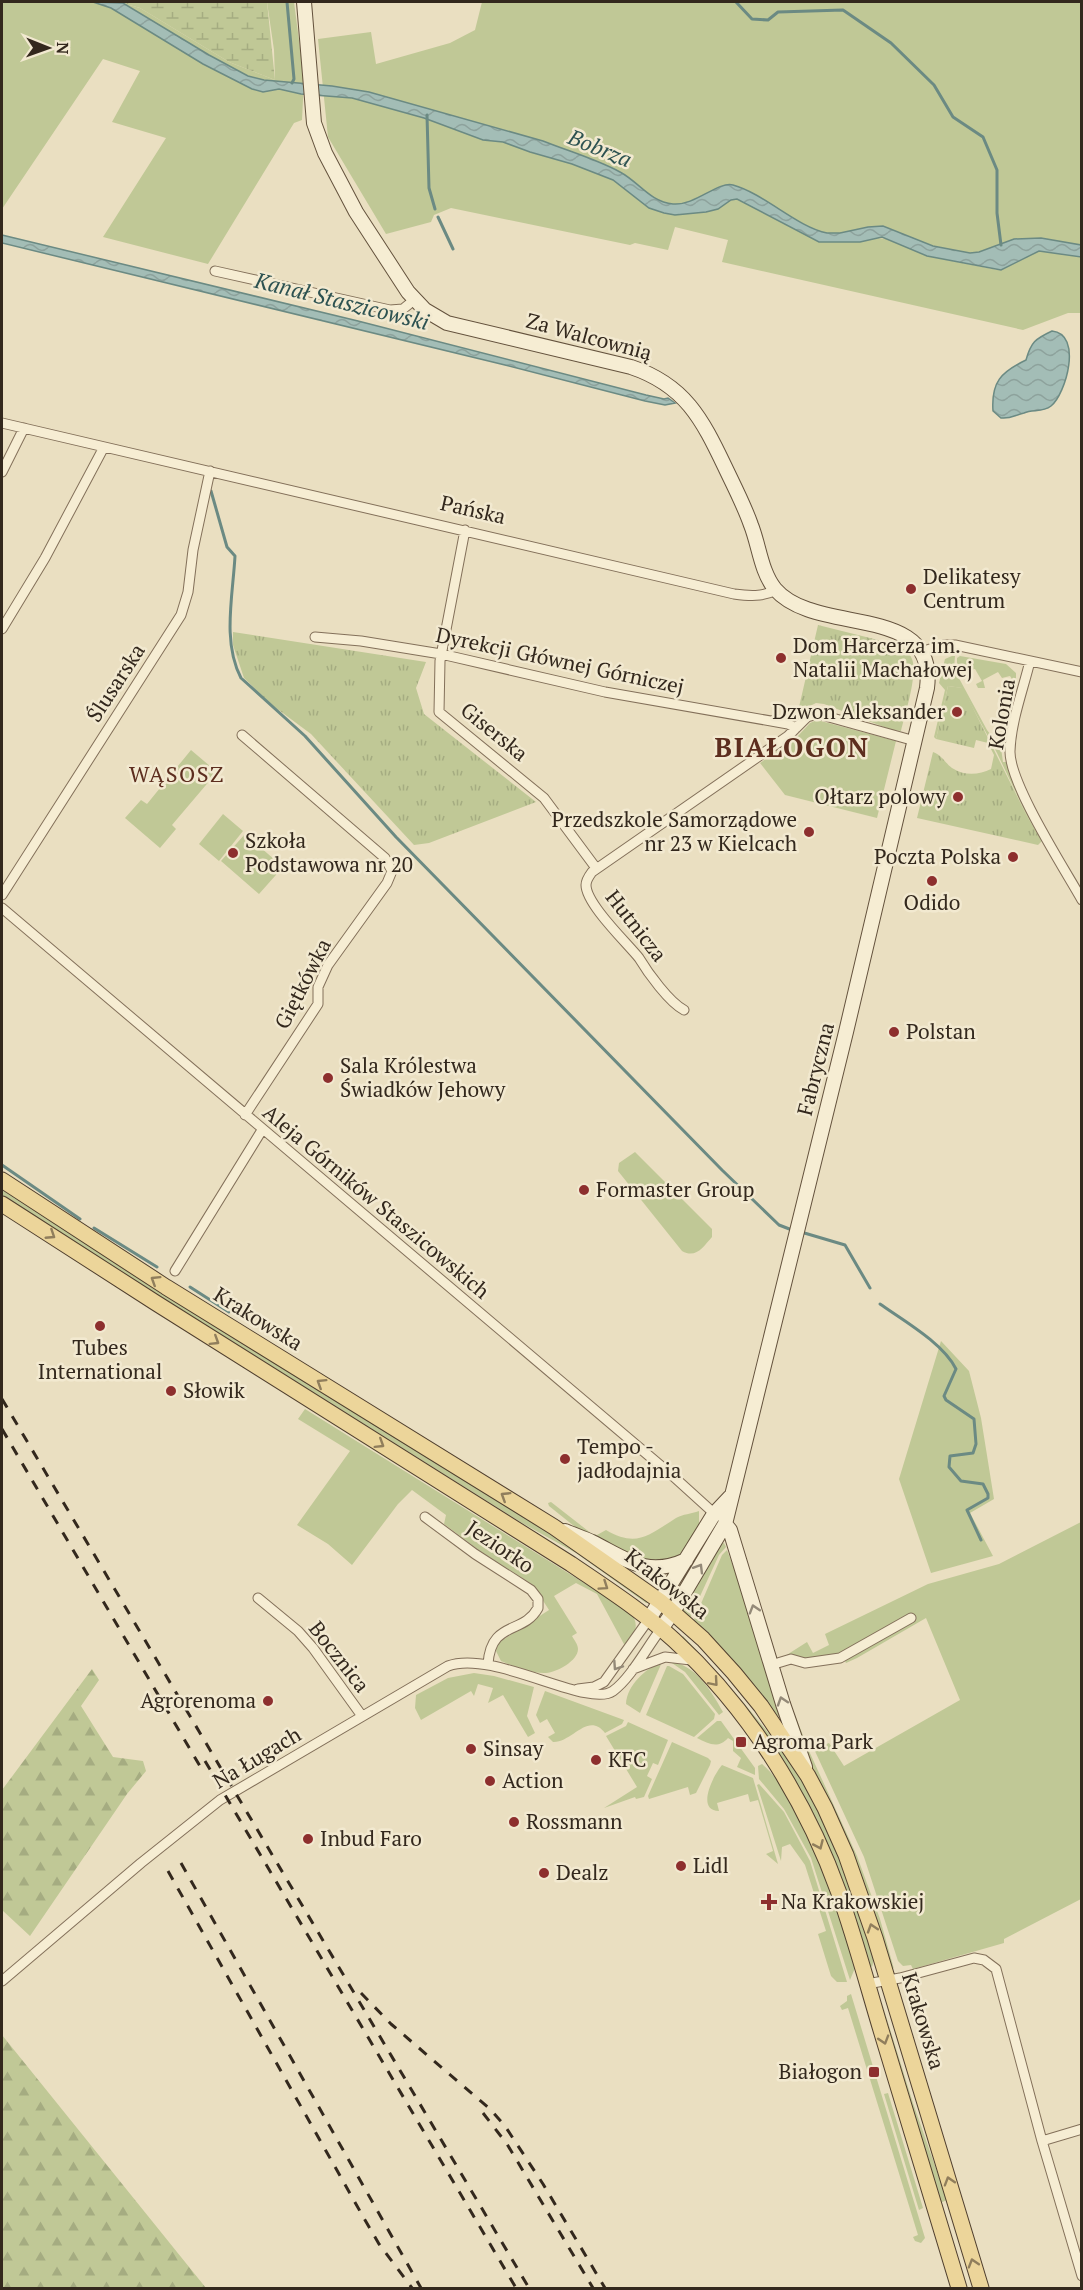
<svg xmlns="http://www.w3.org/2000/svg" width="1083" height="2290" viewBox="0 0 1083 2290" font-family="'PT Serif',serif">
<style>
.green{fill:#c0c896}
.forest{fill:url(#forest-firs)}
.wetland{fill:url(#wetland-marsh)}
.park{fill:url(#park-tufts)}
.water{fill:url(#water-waves);stroke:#6b8a83;stroke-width:1.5}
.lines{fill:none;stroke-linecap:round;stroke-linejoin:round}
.stream{stroke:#6b8a83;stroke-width:3}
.minor-casing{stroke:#83705a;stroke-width:11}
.secondary-casing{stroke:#64523d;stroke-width:16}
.primary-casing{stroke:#503f2e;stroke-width:17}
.minor{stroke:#f6edd3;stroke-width:9}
.secondary{stroke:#f6edd3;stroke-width:14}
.primary{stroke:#ecd59a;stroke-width:15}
.rail{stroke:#33281d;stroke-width:3;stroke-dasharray:10 10;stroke-linecap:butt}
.oneway{stroke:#907e5c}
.oneway2{stroke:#948a78}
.poi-dot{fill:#8d2f2e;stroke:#f2e9d0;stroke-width:2}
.labels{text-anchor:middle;stroke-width:5;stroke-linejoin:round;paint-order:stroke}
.street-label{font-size:21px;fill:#33281d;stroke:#f2e9d0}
.poi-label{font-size:21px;fill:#33281d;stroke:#f2e9d0;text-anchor:start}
.water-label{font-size:22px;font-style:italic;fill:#2d5251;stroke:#f2e9d0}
.neighbourhood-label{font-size:22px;letter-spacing:1.5px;fill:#5d2e1f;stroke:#f2e9d0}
.district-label{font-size:27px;font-weight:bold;letter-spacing:1.5px;fill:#5d2e1f;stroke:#f2e9d0}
</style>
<defs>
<pattern id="forest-firs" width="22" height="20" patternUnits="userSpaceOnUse" patternTransform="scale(1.5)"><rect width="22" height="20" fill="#c0c896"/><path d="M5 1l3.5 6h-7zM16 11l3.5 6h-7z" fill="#a5ac81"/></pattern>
<pattern id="wetland-marsh" width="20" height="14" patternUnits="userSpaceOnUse" patternTransform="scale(1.5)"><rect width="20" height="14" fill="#c0c896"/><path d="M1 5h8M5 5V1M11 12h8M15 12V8" fill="none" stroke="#a5ac81"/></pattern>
<pattern id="park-tufts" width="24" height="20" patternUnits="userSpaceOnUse" patternTransform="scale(1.5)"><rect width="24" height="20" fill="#c0c896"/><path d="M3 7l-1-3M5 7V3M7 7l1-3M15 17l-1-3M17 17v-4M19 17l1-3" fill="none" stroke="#a5ac81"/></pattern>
<pattern id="water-waves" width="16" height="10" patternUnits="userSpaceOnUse" patternTransform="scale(1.5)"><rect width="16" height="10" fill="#a3bdb6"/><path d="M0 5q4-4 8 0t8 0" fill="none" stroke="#8da29c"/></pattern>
</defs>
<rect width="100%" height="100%" fill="#eadfc1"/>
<path class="green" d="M2,2H119L140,8L229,62L275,80L274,50L267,2H294L304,79L302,120L294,123L208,264L103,237L166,138L112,122L140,71L103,59L2,209Z
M482,2H1081V245L1041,238L1014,239L979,252L970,253L933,246L883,226L877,238L889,239L927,256L998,270C1010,269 1021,256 1033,252C1047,247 1067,254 1081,257V313H1068L1023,330L722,262L728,240L675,227L668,250L635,243L630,245L451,208L434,215L431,222L386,234L328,137L318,39L371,32L376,64L450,43L475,30Z
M952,656H955L954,669L987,730L1001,748L1003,762H1006L1015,788L1043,841L1027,816L997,753L962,688L948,686L936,739L934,737L945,690L939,683L945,659Z
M960,656L1006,664L1016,673V685H1010L1014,682L1010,676L1002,678L998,672L983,680L985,688H978L976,684L982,681L975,669L968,670L963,666L957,669V658Z
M817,720L896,741L877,818L785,795L760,763L797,737L810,723Z
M191,750L217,772L172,825L176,829L160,848L125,818L141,800L147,804Z
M223,814L243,831L219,861L199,844Z
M245,834L283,867L259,894L221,861Z
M635,1152L712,1229V1237C703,1247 696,1259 682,1251L618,1171L619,1163Z
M2,1187L136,1276L586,1555L649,1603H646L576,1553L522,1523L2,1197Z
M941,1341L969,1371L981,1418L994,1499L970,1513L993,1556L931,1573L899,1479Z
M305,1409L597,1591C610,1597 641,1611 635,1630C634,1636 628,1642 625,1646L597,1594L576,1583L554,1596L577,1633L572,1636C574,1640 578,1644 578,1649C578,1661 557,1672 546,1673C533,1674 513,1666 501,1661L496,1651L498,1643L549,1610L533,1585L480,1551L444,1524L446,1515L412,1490L398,1504L352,1565L328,1544L297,1525L350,1451L298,1419Z
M551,1502L592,1534L597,1535L606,1530C637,1548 649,1535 676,1518C683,1514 691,1514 699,1511V1526L679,1558L649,1563L584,1534L549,1506L548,1503Z
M1081,1522V1899L1004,1939V1943L913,1969L911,1965L903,1966L898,1961L864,1857L814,1749L829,1743L844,1766L960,1700L926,1618L857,1658L846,1663L843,1657L810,1661L785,1656L807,1642L813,1653L829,1645L825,1634L928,1584L999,1564Z
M724,1543L726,1547L719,1555L690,1618L681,1611L720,1544Z
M727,1550L744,1595L781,1719L693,1622L722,1555Z
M683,1636C722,1677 760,1719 792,1765C824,1811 846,1866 862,1919C866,1933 877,1954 872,1967L869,1965L822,1834L681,1638Z
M669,1661C696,1665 710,1689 723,1712L719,1715L685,1672Z
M662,1662L640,1713L626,1704C627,1685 646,1668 662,1662Z
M667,1666H669L683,1674L715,1714L714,1719L694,1737L646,1715Z
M474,1673L494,1676L534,1687L527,1716L535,1733L528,1737L503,1695L488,1703L493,1688L478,1684L474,1696L471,1691L421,1720L415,1708L416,1695L448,1678Z
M545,1691L624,1720L622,1724L605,1733C588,1711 572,1743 553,1742L548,1737L555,1733L547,1719L540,1723L536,1715Z
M795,1715L809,1751L857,1856L880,1919L894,1969L890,1964L875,1914L848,1841L816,1776L793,1717Z
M717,1721H721L755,1768V1775L737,1767L741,1758L733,1751V1741L728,1738C718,1749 709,1744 697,1738Z
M628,1722L668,1740L658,1765L653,1763L647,1776L652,1779L644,1797L636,1799L635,1797L604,1808L637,1787L606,1736L626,1726Z
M672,1742L708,1758L711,1761L710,1765L696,1793L690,1795L688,1787L649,1799L648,1796Z
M762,1764C805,1800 838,1913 855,1968L850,1980L811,1858L784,1809L759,1779L758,1766Z
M722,1765L753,1778L778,1864L766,1854L773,1851L758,1800L750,1802L748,1794L717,1803L719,1811C695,1811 714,1774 722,1765Z
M759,1784L784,1812L810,1861L847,1982H837L831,1976L818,1934L826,1931L805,1865L790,1844L782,1847L781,1861L757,1785Z
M851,1994L925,2238L921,2243L915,2241L913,2237L918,2235L848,2008L842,2010L840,2006L847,2001V1996Z
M880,1997L913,2103L947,2200L940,2203Z
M888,2093L923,2208L919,2210L884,2094Z"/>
<path class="forest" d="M92,1669L99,1680L81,1706L113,1757L143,1761L146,1771L127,1794L30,1936L2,1910V1790Z
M2,2035L206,2288H2Z"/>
<path class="wetland" d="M119,2H267L275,80L229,62L140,8Z"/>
<path class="park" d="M818,625L894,644C901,647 909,651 912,659C918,674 905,714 901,731L892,730L824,704L816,703L804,709L799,707Z
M233,632L426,662L416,688L424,714L536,802L429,843L414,845L311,734L272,705L244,678L233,645Z
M948,686L963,688L1027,816L1042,841L1038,845L917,818L933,752C942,755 945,763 952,768C964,776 979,775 991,769L994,755L988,743L976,740L974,748L936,739Z"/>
<path class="water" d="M93,2L123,3L209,55L248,76L264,80L332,86L369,92L543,141C568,151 596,159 620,172C639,182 650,202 673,204C695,206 718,181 733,185C765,194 797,227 827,233H840L868,227L883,226L933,246L970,253L979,252L1014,239L1041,238L1081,245V257L1039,251L1001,270L927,256L882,237L860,242H819L737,199L731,200L718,209L706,212L675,215L664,213L649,208L613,180L572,164L530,152L503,142L483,140L424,118L352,98L301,94L279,89L263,92L252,89L203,64L111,8Z
M2,235L358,321L646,395L664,399L668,398L675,403L665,405L645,401L505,365L2,243Z
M1052,331C1083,334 1066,394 1051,406C1042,413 1033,409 1024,413C1015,415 1011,419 1001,418L993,411C991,382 1001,372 1026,360C1031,342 1035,339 1052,331Z"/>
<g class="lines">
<path class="stream" d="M287,2L294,79L292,83
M736,2L752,19L768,20L778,12L843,10L891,43L934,85L953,117L983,137L997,170V213L1001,245
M427,115L429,188L435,209
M438,217L453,249
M211,491L227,547L235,556C233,595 222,642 241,678L305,736L396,837L722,1170L779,1225L792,1230
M2,1165L80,1219
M94,1228L157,1267
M801,1232L845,1245L870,1288
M190,1287L229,1312
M880,1304C904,1321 943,1343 956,1369L944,1396L946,1400L974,1419L976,1444L973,1453L950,1456L949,1467L961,1481L983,1484L988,1494V1498L967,1510L981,1540"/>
<defs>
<path id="minor" d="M215,271L390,310L403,309L414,300
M2,423L734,594C749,596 763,597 776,590
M2,472L24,428
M465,530L440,661L439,712L544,798L596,868
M2,629L45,558L104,447
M315,637L361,641L441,654L605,692L788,724L796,728
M923,651L944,645H955L1082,672
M1030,661C1023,690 1011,721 1010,751C1009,783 1064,868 1082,900
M242,735L385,858L392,871L387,883L328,965L318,987V1004L245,1115
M2,895L181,615L188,592L193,550L210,471
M2,908L674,1477L717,1516
M684,1010C669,1002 648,973 639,958C627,943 586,904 586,885C586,880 589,876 592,872L788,736L807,717L818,714L915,741
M175,1271L262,1130
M425,1517L475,1554L531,1590L538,1599V1608C523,1635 491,1620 488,1664
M258,1598L298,1631L313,1648L362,1716
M771,1665L791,1659L805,1663L840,1658L911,1618
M633,1669L665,1657L691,1660
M578,1689L594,1687L604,1682L649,1619
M2,1981L141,1863L220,1800L448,1666C493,1649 588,1709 613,1691C631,1678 647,1647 661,1629
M867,1984L900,1978L974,1958L984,1960L996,1969L1042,2141L1082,2276
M1042,2141L1082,2129"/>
<path id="secondary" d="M304,2L314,123L325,153L356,212L408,292L425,310L447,323L631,367C685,385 702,419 725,467C734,486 744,505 751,525C759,545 761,572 775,589C816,637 938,601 927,688L846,1032L725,1524L673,1612L661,1629
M725,1524L730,1530L783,1704L805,1767
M565,1531C574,1535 584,1538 592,1542C626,1559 647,1578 686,1560
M649,1619L714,1514L730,1497"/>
<path id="primary" d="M2,1180L166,1287L554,1527L661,1602L703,1639L734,1673L761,1706L808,1776L825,1808L846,1855L875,1938L981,2288
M2,1204L156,1303L571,1564C606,1588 642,1611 674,1640C748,1708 805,1798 839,1893C856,1941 869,1991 884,2040C909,2123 934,2206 959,2288"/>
</defs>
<use href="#minor" class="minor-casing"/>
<use href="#secondary" class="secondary-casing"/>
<use href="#primary" class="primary-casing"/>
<use href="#minor" class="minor"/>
<use href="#secondary" class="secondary"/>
<use href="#primary" class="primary"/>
<path class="rail" d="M2,1399L529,2288
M2,1429L204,1773
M205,1761L516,2288
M181,1863L421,2288
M168,1871L365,2220L379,2244L412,2288
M361,1993L391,2024L490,2109L505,2126L543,2184L605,2288
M483,2113L507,2144L593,2288"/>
</g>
<defs><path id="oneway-chevron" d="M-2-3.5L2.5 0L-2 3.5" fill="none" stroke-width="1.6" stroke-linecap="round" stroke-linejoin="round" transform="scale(1.5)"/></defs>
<g class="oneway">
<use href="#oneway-chevron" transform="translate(51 1235) rotate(33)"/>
<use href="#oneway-chevron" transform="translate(155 1280) rotate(-148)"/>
<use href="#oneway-chevron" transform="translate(215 1341) rotate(32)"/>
<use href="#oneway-chevron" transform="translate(321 1383) rotate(-148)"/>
<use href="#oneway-chevron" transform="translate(380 1444) rotate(32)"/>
<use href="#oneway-chevron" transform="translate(505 1496) rotate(-148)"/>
<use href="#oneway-chevron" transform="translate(604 1586) rotate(34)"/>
<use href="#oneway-chevron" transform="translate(714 1682) rotate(49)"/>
<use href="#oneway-chevron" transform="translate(819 1845) rotate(66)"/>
<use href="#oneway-chevron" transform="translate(872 1928) rotate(-108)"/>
<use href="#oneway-chevron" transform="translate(884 2040) rotate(73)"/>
<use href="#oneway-chevron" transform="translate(949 2181) rotate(-107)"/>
<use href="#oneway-chevron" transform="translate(973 2263) rotate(-107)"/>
</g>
<g class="oneway2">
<use href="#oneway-chevron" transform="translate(699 1568) rotate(-59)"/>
<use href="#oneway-chevron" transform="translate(754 1609) rotate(-107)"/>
<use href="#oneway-chevron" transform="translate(617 1666) rotate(124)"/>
<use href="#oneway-chevron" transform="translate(782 1701) rotate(-108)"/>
</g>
<g class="poi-dot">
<circle cx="911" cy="589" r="6"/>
<circle cx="781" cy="658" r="6"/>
<circle cx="957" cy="712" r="6"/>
<circle cx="958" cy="797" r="6"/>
<circle cx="809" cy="832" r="6"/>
<circle cx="233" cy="853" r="6"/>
<circle cx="1013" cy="857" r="6"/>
<circle cx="932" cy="881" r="6"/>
<circle cx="894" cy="1032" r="6"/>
<circle cx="328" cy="1078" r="6"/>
<circle cx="584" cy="1190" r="6"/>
<circle cx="100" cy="1326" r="6"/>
<circle cx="171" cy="1391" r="6"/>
<circle cx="565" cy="1459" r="6"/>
<circle cx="268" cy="1701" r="6"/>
<rect x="735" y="1736" width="12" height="12" rx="3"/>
<circle cx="471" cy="1749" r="6"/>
<circle cx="596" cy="1760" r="6"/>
<circle cx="490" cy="1781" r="6"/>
<circle cx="514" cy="1822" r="6"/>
<circle cx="308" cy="1839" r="6"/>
<circle cx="681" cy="1866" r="6"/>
<circle cx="544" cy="1873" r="6"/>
<path d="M766 1893h6v6h6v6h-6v6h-6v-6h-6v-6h6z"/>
<rect x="868" y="2066" width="12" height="12" rx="3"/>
</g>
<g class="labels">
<g class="street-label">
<text transform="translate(589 337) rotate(15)" y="7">Za Walcownią</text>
<text transform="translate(473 510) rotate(13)" y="7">Pańska</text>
<text transform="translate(560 661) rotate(12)" y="7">Dyrekcji Głównej Górniczej</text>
<text transform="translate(116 683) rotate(-57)" y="7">Ślusarska</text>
<text transform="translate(1002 714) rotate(-80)" y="7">Kolonia</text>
<text transform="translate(494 732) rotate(39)" y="7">Giserska</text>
<text transform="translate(636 926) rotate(52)" y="7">Hutnicza</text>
<text transform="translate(303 984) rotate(-63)" y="7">Giętkówka</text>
<text transform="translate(816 1069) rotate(-76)" y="7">Fabryczna</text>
<text transform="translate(376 1202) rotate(40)" y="7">Aleja Górników Staszicowskich</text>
<text transform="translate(258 1319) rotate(32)" y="7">Krakowska</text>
<text transform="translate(500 1547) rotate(34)" y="7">Jeziorko</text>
<text transform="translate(667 1584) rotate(38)" y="7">Krakowska</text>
<text transform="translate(339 1657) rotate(52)" y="7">Bocznica</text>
<text transform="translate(257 1758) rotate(-31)" y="7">Na Ługach</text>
<text transform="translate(923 2021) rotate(73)" y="7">Krakowska</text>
</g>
<g class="poi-label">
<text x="923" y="584">Delikatesy<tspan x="923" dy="24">Centrum</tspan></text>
<text x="793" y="653">Dom Harcerza im.<tspan x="793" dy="24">Natalii Machałowej</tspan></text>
<text x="945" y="719" text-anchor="end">Dzwon Aleksander</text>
<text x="946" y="804" text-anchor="end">Ołtarz polowy</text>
<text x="797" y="827" text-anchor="end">Przedszkole Samorządowe<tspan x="797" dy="24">nr 23 w Kielcach</tspan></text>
<text x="245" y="848">Szkoła<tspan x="245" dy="24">Podstawowa nr 20</tspan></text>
<text x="1001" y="864" text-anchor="end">Poczta Polska</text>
<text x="932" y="910" text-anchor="middle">Odido</text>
<text x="906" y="1039">Polstan</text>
<text x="340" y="1073">Sala Królestwa<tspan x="340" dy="24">Świadków Jehowy</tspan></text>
<text x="596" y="1197">Formaster Group</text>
<text x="100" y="1355" text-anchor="middle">Tubes<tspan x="100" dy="24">International</tspan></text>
<text x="183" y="1398">Słowik</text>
<text x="577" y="1454">Tempo -<tspan x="577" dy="24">jadłodajnia</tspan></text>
<text x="256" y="1708" text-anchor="end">Agrorenoma</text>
<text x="753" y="1749">Agroma Park</text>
<text x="483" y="1756">Sinsay</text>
<text x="608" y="1767">KFC</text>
<text x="502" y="1788">Action</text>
<text x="526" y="1829">Rossmann</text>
<text x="320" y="1846">Inbud Faro</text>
<text x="693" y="1873">Lidl</text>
<text x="556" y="1880">Dealz</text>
<text x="781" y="1909">Na Krakowskiej</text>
<text x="862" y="2079" text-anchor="end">Białogon</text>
</g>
<g class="water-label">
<text transform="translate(600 148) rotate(22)" y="8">Bobrza</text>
<text transform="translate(342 301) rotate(14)" y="8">Kanał Staszicowski</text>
</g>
<g class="neighbourhood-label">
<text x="177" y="782">WĄSOSZ</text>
</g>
<g class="district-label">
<text x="792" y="757">BIAŁOGON</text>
</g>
</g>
<rect width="1083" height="2290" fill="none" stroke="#33281d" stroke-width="6"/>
<g transform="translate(48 48) rotate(91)" stroke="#f2e9d0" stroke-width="4.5" paint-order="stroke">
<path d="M0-4.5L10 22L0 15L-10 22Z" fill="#33281d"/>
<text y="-9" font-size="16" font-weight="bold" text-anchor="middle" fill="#33281d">N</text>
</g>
</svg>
